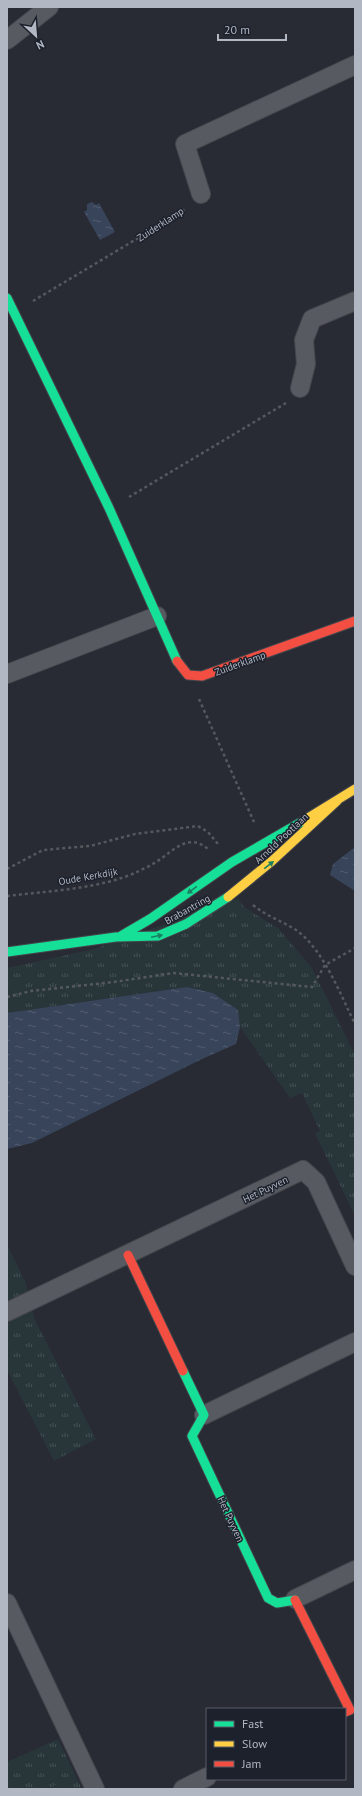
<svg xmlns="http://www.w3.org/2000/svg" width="362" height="1796" viewBox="0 0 362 1796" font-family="'PT Sans',sans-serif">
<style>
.grass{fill:url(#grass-tufts)}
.pitch{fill:#28363a}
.water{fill:url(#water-ripples)}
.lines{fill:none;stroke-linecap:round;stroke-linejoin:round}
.street-casing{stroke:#44464c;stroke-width:20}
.fast-casing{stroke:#44464c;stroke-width:11}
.slow-casing{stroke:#44464c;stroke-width:11}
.jam-casing{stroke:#44464c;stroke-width:11}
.path{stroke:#55595e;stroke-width:2.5;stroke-dasharray:3 3;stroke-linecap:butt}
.street{stroke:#575a61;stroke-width:18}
.fast{stroke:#16e098;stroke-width:9}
.slow{stroke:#ffcf43;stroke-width:9}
.jam{stroke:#f24e42;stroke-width:9}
.oneway{fill:#198062}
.labels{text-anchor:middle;stroke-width:3;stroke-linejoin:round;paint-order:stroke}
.street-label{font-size:10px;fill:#b2b7c4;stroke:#1c212c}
</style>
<defs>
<pattern id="grass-tufts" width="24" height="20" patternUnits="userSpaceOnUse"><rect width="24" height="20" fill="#28363a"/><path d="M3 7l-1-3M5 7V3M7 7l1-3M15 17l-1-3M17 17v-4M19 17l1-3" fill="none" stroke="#455155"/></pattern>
<pattern id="water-ripples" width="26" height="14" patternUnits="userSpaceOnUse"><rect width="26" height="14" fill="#38445a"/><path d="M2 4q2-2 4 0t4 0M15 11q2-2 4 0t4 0" fill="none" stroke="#525d70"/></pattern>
</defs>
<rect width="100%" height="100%" fill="#282b33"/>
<path class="grass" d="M238,899L244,907L279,929L312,968L355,1055V1216L315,1133L320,1131L302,1093L290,1098L240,1027L238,1010L213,993L187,987L7,1013V968L94,949Z
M7,1245L25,1281L34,1318L96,1439L54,1461L7,1370Z
M58,1739L82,1789H7V1762Z"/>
<path class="pitch" d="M66,1780L70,1789H47Z"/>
<path class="water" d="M92,202L96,205L99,203L115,232L100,240L84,212L87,210V204Z
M355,847V891L330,875L333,864Z
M187,987L213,993L238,1010L240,1027L236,1044L202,1059L32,1143L7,1149V1013Z"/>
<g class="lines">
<defs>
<path id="street" d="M7,40L49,7
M201,194L185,144L355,65
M300,388L306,364L304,340L312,319L355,301
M7,674L157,616
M7,1312L303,1170L316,1182L355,1266
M204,1415L355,1342
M295,1599L355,1570
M7,1603L95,1789
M183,1789L207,1777"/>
<path id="fast" d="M7,298L109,508L177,661
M121,936L150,919L232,862L303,821
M7,952L116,937L158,936L186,924L228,897
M183,1371L204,1415L192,1436L268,1598L277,1603L295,1600"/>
<path id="slow" d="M303,821L355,789
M228,897L272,861L337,801"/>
<path id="jam" d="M177,661L188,675L202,676L355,621
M128,1255L183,1371
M295,1600L350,1710L345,1712"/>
</defs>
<use href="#street" class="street-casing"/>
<use href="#fast" class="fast-casing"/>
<use href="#slow" class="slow-casing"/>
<use href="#jam" class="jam-casing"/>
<path class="path" d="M33,301L180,213L186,208
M129,497L286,403
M199,699L254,822
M7,869L43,850L90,846L135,834L198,826L208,832L218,844
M7,896C48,891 100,889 137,872C143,869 150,866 156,862C174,851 188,831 209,850
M253,905C266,916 282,921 296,930C324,950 340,994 355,1024
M7,997L31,991L114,982L173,973L312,987L325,965L355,948"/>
<use href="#street" class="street"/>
<use href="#fast" class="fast"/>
<use href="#slow" class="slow"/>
<use href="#jam" class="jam"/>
</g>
<defs><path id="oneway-solid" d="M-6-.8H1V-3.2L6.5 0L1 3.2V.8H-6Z"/></defs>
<g class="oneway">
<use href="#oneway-solid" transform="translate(269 865) rotate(-38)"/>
<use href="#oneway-solid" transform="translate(192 890) rotate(144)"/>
<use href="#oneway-solid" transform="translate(157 936) rotate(-12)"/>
</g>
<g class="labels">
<g class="street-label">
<text transform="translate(160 224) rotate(-33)" y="4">Zuiderklamp</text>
<text transform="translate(240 663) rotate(-20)" y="4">Zuiderklamp</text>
<text transform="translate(281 838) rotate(-43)" y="4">Arnold Pootlaan</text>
<text transform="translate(88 876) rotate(-10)" y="4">Oude Kerkdijk</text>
<text transform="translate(187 909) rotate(-29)" y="4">Brabantring</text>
<text transform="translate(265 1189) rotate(-26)" y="4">Het Puyven</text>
<text transform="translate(231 1519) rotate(65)" y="4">Het Puyven</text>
</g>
</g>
<rect width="362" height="1796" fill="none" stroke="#b2b7c4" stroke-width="16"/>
<rect x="206" y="1708" width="140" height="72" fill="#1c212c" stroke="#585d69"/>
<rect x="214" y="1721" width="20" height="6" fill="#16e098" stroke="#585d69"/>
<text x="242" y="1728" font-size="12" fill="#b2b7c4">Fast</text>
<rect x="214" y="1741" width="20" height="6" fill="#ffcf43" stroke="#585d69"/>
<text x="242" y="1748" font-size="12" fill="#b2b7c4">Slow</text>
<rect x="214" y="1761" width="20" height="6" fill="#f24e42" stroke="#585d69"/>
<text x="242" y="1768" font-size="12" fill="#b2b7c4">Jam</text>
<g transform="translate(36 36) rotate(154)" stroke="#1c212c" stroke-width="3" paint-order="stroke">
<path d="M0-3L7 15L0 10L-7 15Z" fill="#b2b7c4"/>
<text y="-6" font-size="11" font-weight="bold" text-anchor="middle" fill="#b2b7c4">N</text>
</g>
<path d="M218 34v6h68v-6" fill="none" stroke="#b2b7c4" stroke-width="2"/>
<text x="224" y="34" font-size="12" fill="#b2b7c4" stroke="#1c212c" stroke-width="3" paint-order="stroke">20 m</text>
</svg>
